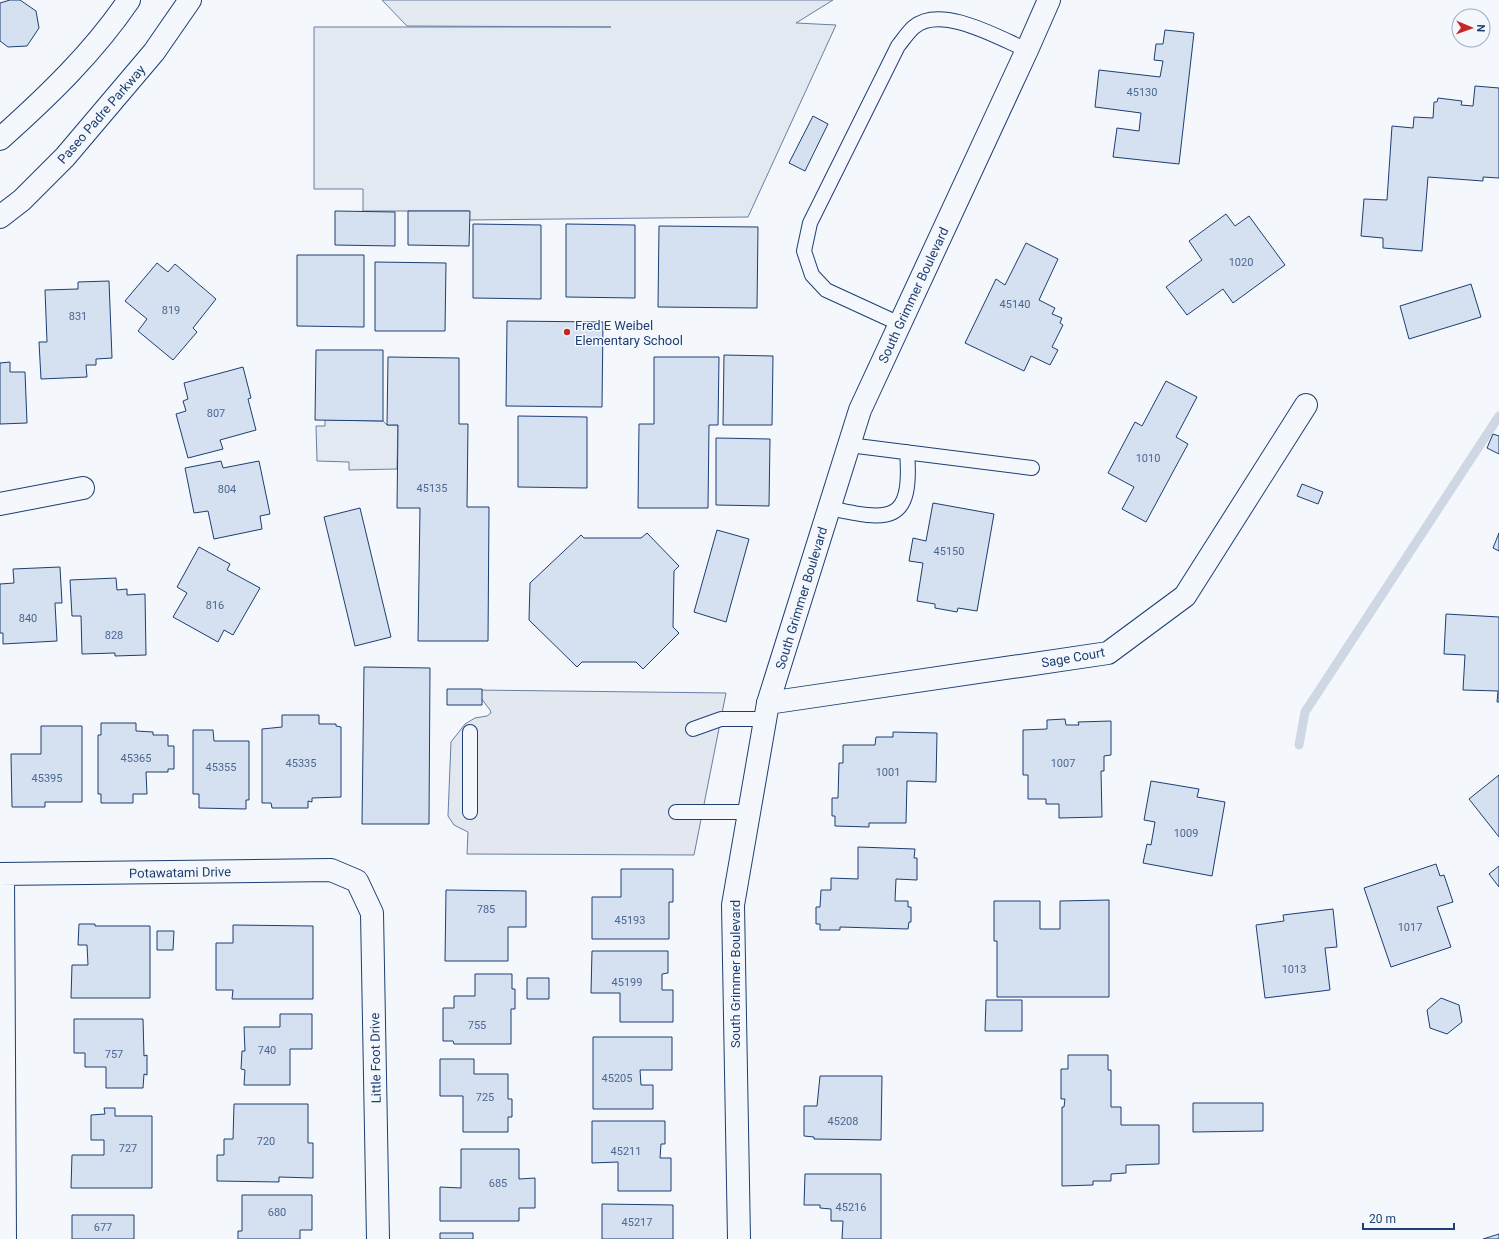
<svg xmlns="http://www.w3.org/2000/svg" width="1499" height="1239" viewBox="0 0 1499 1239" font-family="Roboto,sans-serif">
<style>
.green{fill:#e3e9f0;stroke:#687fa3}
.parking{fill:#e3e8f0;stroke:#687fa3}
.lines{fill:none;stroke-linecap:round;stroke-linejoin:round}
.stream{stroke:#cfd7e4;stroke-width:9}
.building{fill:#d5e0f0;stroke:#1d3f73}
.service-casing{stroke:#1d3f73;stroke-width:16}
.minor-casing{stroke:#1d3f73;stroke-width:24}
.tertiary-casing{stroke:#1d3f73;stroke-width:24}
.secondary-casing{stroke:#1d3f73;stroke-width:24}
.service{stroke:#f4f7fb;stroke-width:14}
.minor{stroke:#f4f7fb;stroke-width:22}
.tertiary{stroke:#f4f7fb;stroke-width:22}
.secondary{stroke:#f4f7fb;stroke-width:22}
.poi-dot{fill:#c62828;stroke:#f4f7fb;stroke-width:1.5}
.labels{text-anchor:middle;stroke-width:3;stroke-linejoin:round;paint-order:stroke}
.number-label{font-size:11px;fill:#4b6792}
.street-label{font-size:13px;fill:#1d3f73;stroke:#f4f7fb}
.poi-label{font-size:13px;fill:#1d3f73;stroke:#f4f7fb;text-anchor:start}
</style>
<rect width="100%" height="100%" fill="#f4f7fb"/>
<path class="green" d="M382,0H833L796,23L836,25L748,217L469,220V211H363V189H314V27H611L407,26Z
M325,420L383,421L387,425H398L397,469L349,470V462L317,461L316,426H325Z"/>
<path class="parking" d="M475,690L726,693L694,855L467,854L468,832L454,825L448,816L451,742L465,724L475,718L487,716L491,713L490,710Z"/>
<g class="lines">
<path class="stream" d="M1299,745L1305,712L1499,416"/>
</g>
<path class="building" d="M10,0H20L36,11L39,28L27,46L8,47L0,41V3Z
M1165,30L1194,33L1179,164L1113,157L1117,128L1139,131L1141,113L1095,107L1099,70L1160,77L1163,61L1154,60L1156,44H1163Z
M1475,86L1499,88V178L1483,177V181L1428,177L1422,251L1383,248V238L1361,236L1364,199L1387,200L1392,126L1413,128L1414,117L1433,118L1434,102H1437L1438,98L1462,101L1461,105L1473,106Z
M813,116L828,124L805,171L789,163Z
M335,211L395,212V246L335,245Z
M408,211H470L469,246L408,245Z
M1226,214L1235,226L1249,216L1285,265L1233,303L1223,289L1187,315L1166,287L1202,260L1189,241Z
M473,224L541,225V299L473,298Z
M566,224L635,225V298L566,297Z
M659,226L758,227L757,308L658,307Z
M1026,243L1058,259L1039,300L1055,308L1052,314L1062,318L1060,323L1063,325L1052,347L1058,350L1050,365L1031,356L1024,371L965,343L996,279L1005,285Z
M297,255H364V327L297,326Z
M375,262L446,263L445,331H375Z
M157,263L168,272L175,264L216,299L193,328L197,332L173,360L138,331L147,319L125,301Z
M109,281L112,358L96,359V365H86L87,377L41,379L39,342H47L45,290L78,289V282Z
M1471,284L1481,317L1409,339L1400,306Z
M507,321L603,322L602,407L506,406Z
M316,350H383V421L315,420Z
M724,355L773,356L772,425H723Z
M388,357L459,358V424H468L467,507H489L488,641H418L420,508H397L398,425H387Z
M654,357H719L718,425H709L708,508H638L639,424H654Z
M10,362V372H25L27,423L0,424V363Z
M243,367L251,398L248,399L256,430L220,440L223,449L188,458L176,414L186,411L183,401L188,399L184,383Z
M1166,381L1197,397L1176,437L1188,444L1146,522L1122,509L1134,487L1108,473L1135,422L1142,426Z
M518,416L587,417V488L518,487Z
M1493,434L1499,436V454L1487,448Z
M716,438L770,439L769,506L716,505Z
M221,461L223,468L259,461L270,514L260,516L262,529L214,539L208,511L194,513L185,468Z
M1302,484L1323,492L1318,504L1297,496Z
M933,503L994,514L977,611L958,608L957,612L935,608V604L917,601L923,563L909,561L913,538L926,541Z
M360,508L391,637L355,646L324,517Z
M717,530L749,539L726,622L694,612Z
M647,533L679,566L674,571L673,627L679,633L643,669L636,662H582L577,667L529,620L530,583L581,535L584,538H641Z
M1499,533V551L1493,548Z
M199,547L230,564L227,570L260,588L233,635L224,630L218,642L173,617L187,593L177,587Z
M60,567L62,603H55L57,641L3,644V633H0V584L14,583L13,569Z
M116,578L117,590L127,589V595L145,594L146,655L115,656V653L82,654L81,616H72L70,580Z
M1446,614L1499,617V702H1497L1498,691L1463,690L1465,655L1444,654Z
M364,667L430,668L429,824H362Z
M447,689H482V705H447Z
M282,715H319V724H336V726L341,727V797L312,798V802L308,801V808H272L271,803H262V729L282,727Z
M1065,719L1066,725H1079L1078,722L1111,721V755L1104,756V771H1101L1102,817L1059,818V804H1046V799H1028V775H1023V730L1047,729V720Z
M101,723H136V731L153,732V735H168V746H174V769H168V772H146L147,794H133V803H101V794H98V735H101Z
M41,726H82V802H45V807H12L11,754H41Z
M193,730H213L214,741H249V800H246V809L199,808V794H193Z
M893,732L937,733L936,782L907,781L906,823H869V827L835,826V816H832V798H838L839,763H843V745H875L876,737H893Z
M1499,775V837L1469,799Z
M1151,781L1199,789L1197,797L1225,802L1212,876L1143,863L1147,844L1151,845L1155,822L1144,820Z
M858,847L915,849L914,858H917V880L896,879L895,901H908V907H911V922H909L908,929L840,927V930H820V924H816V907H820L821,890H831V878L858,879Z
M1436,864L1440,876L1444,875L1453,902L1437,907L1451,947L1391,967L1364,888Z
M1499,866V887L1489,874Z
M621,869H673V902H669V939H592V897H621Z
M446,890L526,891V927H508V961H445Z
M1109,900V997H997V941H994V901H1040V929H1060V901Z
M1333,909L1337,947L1325,948L1330,990L1265,998L1256,925L1284,921L1283,915Z
M79,924H95V926H150V998H71L72,965H88L87,945H78Z
M233,925L313,926V999H232L233,990H216V943H233Z
M157,931H174L173,950H157Z
M592,951H668V973L662,974V990H673V1022H620V993H591Z
M475,974H512V989H515V1009H511V1044H454L453,1041H443V1008H454V996H475Z
M527,978H549V999H527Z
M1441,998L1459,1005L1462,1022L1447,1034L1430,1028L1427,1010Z
M986,1000H1022V1031H985Z
M280,1014H312V1049H290V1085H244L245,1070L241,1069L242,1051H245L244,1027H280Z
M74,1019H143L144,1056L147,1055V1075L144,1074L143,1088H106V1067H85V1053H74Z
M593,1037H672V1070H640L641,1085H653V1109H593Z
M1068,1055H1108V1070H1111V1107H1121V1125H1159V1164L1126,1165V1173L1111,1174V1181H1093V1185L1062,1186V1107H1064L1065,1099H1061V1069H1068Z
M440,1059H474V1074H508V1099H512V1117H508V1132H463V1096H440Z
M820,1076H882L881,1140L814,1139V1137L804,1136V1106H817Z
M1193,1103H1263V1131L1193,1132Z
M234,1104H308V1143H313V1178L279,1177V1182L217,1181V1155H224V1139H233Z
M104,1108H115V1116H152V1188H71L72,1155H104V1140H91V1115L105,1114Z
M592,1121H665V1144H661L660,1158H671V1191H618V1162L592,1163Z
M461,1149H519V1179L535,1178V1208H519V1221H440V1187L461,1188Z
M805,1174H881V1239H842L843,1221H831V1209L820,1208V1205H804Z
M242,1195H312V1230H300V1239H238V1231H242Z
M602,1204L673,1205V1239H602Z
M72,1215H134V1239H72Z
M440,1233H473V1239H440Z
M1499,1234V1239H1483Z"/>
<g class="lines">
<defs>
<path id="service" d="M900,324L826,290L812,275L804,251L810,223L898,46C903,40 908,32 914,27C941,4 999,38 1027,50
M849,445L1032,468
M829,508C889,521 913,525 907,452
M693,729L721,719H765
M470,812V732
M676,812H749"/>
<path id="minor" d="M0,504L83,488
M0,874L331,870L357,881L372,913L378,1239
M3,874L5,1239
M739,1239L733,905L768,703L1108,653L1185,596L1306,405"/>
<path id="tertiary" d="M768,703L860,410L1027,50L1049,0"/>
<path id="secondary" d="M0,139C47,97 93,53 129,0
M0,217L22,200L65,157L154,52L190,0"/>
</defs>
<use href="#service" class="service-casing"/>
<use href="#minor" class="minor-casing"/>
<use href="#tertiary" class="tertiary-casing"/>
<use href="#secondary" class="secondary-casing"/>
<use href="#service" class="service"/>
<use href="#minor" class="minor"/>
<use href="#tertiary" class="tertiary"/>
<use href="#secondary" class="secondary"/>
</g>
<circle class="poi-dot" cx="567" cy="332" r="4"/>
<g class="labels">
<g class="number-label">
<text x="1142" y="96">45130</text>
<text x="1241" y="266">1020</text>
<text x="1015" y="308">45140</text>
<text x="171" y="314">819</text>
<text x="78" y="320">831</text>
<text x="216" y="417">807</text>
<text x="1148" y="462">1010</text>
<text x="432" y="492">45135</text>
<text x="227" y="493">804</text>
<text x="949" y="555">45150</text>
<text x="215" y="609">816</text>
<text x="28" y="622">840</text>
<text x="114" y="639">828</text>
<text x="136" y="762">45365</text>
<text x="301" y="767">45335</text>
<text x="1063" y="767">1007</text>
<text x="221" y="771">45355</text>
<text x="888" y="776">1001</text>
<text x="47" y="782">45395</text>
<text x="1186" y="837">1009</text>
<text x="486" y="913">785</text>
<text x="630" y="924">45193</text>
<text x="1410" y="931">1017</text>
<text x="1294" y="973">1013</text>
<text x="627" y="986">45199</text>
<text x="477" y="1029">755</text>
<text x="267" y="1054">740</text>
<text x="114" y="1058">757</text>
<text x="617" y="1082">45205</text>
<text x="485" y="1101">725</text>
<text x="843" y="1125">45208</text>
<text x="266" y="1145">720</text>
<text x="128" y="1152">727</text>
<text x="626" y="1155">45211</text>
<text x="498" y="1187">685</text>
<text x="851" y="1211">45216</text>
<text x="277" y="1216">680</text>
<text x="637" y="1226">45217</text>
<text x="103" y="1231">677</text>
</g>
<g class="street-label">
<text transform="translate(101 114) rotate(-49)" y="5">Paseo Padre Parkway</text>
<text transform="translate(913 295) rotate(-65)" y="5">South Grimmer Boulevard</text>
<text transform="translate(801 598) rotate(-73)" y="5">South Grimmer Boulevard</text>
<text transform="translate(1073 657) rotate(-10)" y="5">Sage Court</text>
<text transform="translate(180 872) rotate(-1)" y="5">Potawatami Drive</text>
<text transform="translate(735 974) rotate(-90)" y="5">South Grimmer Boulevard</text>
<text transform="translate(375 1058) rotate(-91)" y="5">Little Foot Drive</text>
</g>
<g class="poi-label">
<text x="575" y="330">Fred E Weibel<tspan x="575" dy="15">Elementary School</tspan></text>
</g>
</g>
<g transform="translate(1471 28) rotate(92)"><circle r="19" fill="#f4f7fb" stroke="#9eadc5"/>
<path d="M0-3L7 15L0 10L-7 15Z" fill="#c62828"/>
<text y="-6" font-size="11" font-weight="bold" text-anchor="middle" fill="#1d3f73">N</text>
</g>
<path d="M1363 1223v6h91v-6" fill="none" stroke="#1d3f73" stroke-width="2"/>
<text x="1369" y="1223" font-size="12" fill="#1d3f73" stroke="#f4f7fb" stroke-width="3" paint-order="stroke">20 m</text>
</svg>
